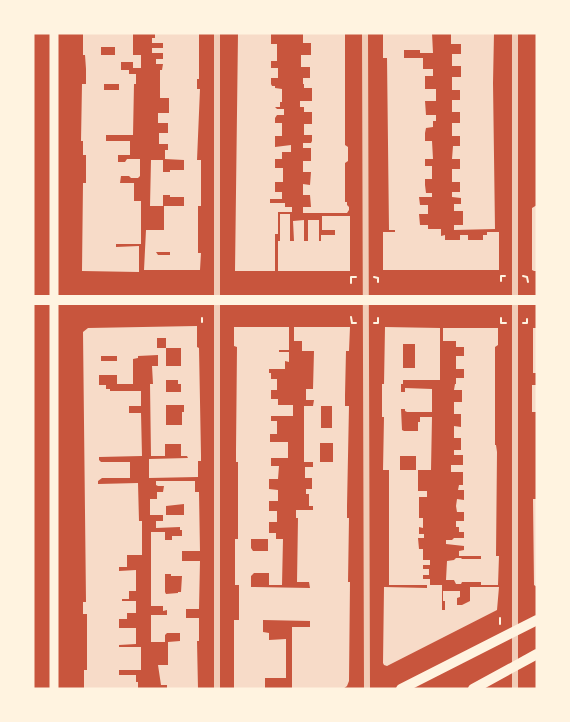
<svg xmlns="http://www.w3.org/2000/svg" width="570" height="722" viewBox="0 0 570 722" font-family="Cabin,sans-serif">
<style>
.building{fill:#f7dbc8;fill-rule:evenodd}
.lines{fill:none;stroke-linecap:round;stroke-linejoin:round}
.path{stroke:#fff3e0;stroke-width:2}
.minor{stroke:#f1ccb7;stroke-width:6}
.secondary{stroke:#fff3e0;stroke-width:9}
.primary{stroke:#fff3e0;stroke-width:10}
</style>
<rect width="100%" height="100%" fill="#c8553d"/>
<path class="building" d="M83,33H133V55H141V68H133V62H121V70H129V74H136V84H134L133,135H106V141H130V155H118V162H125L127,159H140V176L138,178H131L129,176H121L120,183H134V201H141V244H116V247L139,246V272L82,271L83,183H86V155H83V141H81L82,84H86V69L85,55H83ZM101,47H115V55H101ZM104,84H119V90H104Z
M155,33H199V79H197V89H200L197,160H201V206H198V253H201L200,270H144L146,230H164V206H184V197H170V195H163V206H150L151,160H163V172H170V170H184V160L165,159V150H168V144H159V133H168V123H158V113H169V98H160V70H162L163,64H156V59H163V53H152V48H163V43H152V38H155ZM156,252H170V255H158Z
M238,33H271V44H277V61H271V68H278V78H271V84L272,86H275V88L282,89V102H280V107H275L277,109H284V115H277L275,118V123H282V136H275V147L291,145V152H282V159H275V168H283V182H275V192H282V199H270V203H285V207H292V212H278V234H275V271H235Z
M303,33H345V145L348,147V161L345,163V202H347V205L349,207V210L347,213H303V207H311L310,195H303V184L310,185L311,172H303V161H311V148H303V143H311L312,141V135H304V124H312V112H304V107H300V101H312V88H304V84H303V78H310V67H301V55H311V43H303Z
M383,33H432L433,53H420V50H404V58H423V69H433V76H425V89H436V101H425L426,115H436V121H433V127L426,128L425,133V141H432L433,159H425V166H432V179H425V185L426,193H432V197H419L420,205H428V214H419L420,225H428V229H441V236L445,235V240H460V235H468V240H483V235H487V232H499V270H383V232H395V230H389L387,58H383Z
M451,33H494L493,83L495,229L454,230V225H463V211H454V204H461V198L452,197V192H460V182H452V169H460V159H452L453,146H460V136H452V123H460V112H452V100H460V90H452V77H461V66H452V54H461V44H451Z
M537,205V271H534L532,270V208Z
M280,214H290V241H294L293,221L304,220V241H308V220H319V241H321V235H335V230H322V216H350V271H278V241H280Z
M197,326V347L199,348L201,455V461H198V477L149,478V459L188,458L187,456H181V444H165V456H151L150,384H153L152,366H158V355L138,356V358L133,359V384H117V375H99V385H106V389H110V391H141V406H129V413H141L142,456L99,457V460L101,462H130V478H102L98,481V484L138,483L139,521H142V555H127V567H119V571L136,570V591H129V599H122V601H136V613H127V619H119V628H136V644L119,645V647H141V670H119V675H136V682H138V689H84V670H87V614H83V602H86L83,332L88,328ZM157,338H166V348H181V366H166V348H157ZM101,356H117V361H101ZM166,380H178V384H181V392H166ZM166,405H184V412H182V425H166Z
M234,327H289V350H279V352H289V362L285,361V369H269V373H271V379H277V390H271V399H278V405H293V416H271V421H277V434H270V442H288V458H271V466H279L278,479H269V489L278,490V501H269V511H277V522H269V533H276V539H283L282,585H269V573H254L251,576V587L310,588L309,582H297L298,518H296V510H313V506H309V494H306V489H312V478H305V467H313V462H304V406H313L314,400H306V389H313L314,351H302V341H294V327H350L349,351H346L345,395V406H349L347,506V518H349L348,582H350L349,681L347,686L343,689H292V627H310V621L263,620V632L269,633V640L286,639V678H265V689H234V620H239V585H235V539H238V462H236V450L237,347L234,346ZM321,406H332V428H321ZM320,443H333V462H320ZM251,539H268V551H253L251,548Z
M385,327L440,328V380H403V384H401V392H405V388L432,389V412H407L405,411V409H401L402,430L404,431H418V422H420V417H432L431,470H418V491H427V497H419V518H423V528L419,527V534H424V538H418L419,549H423V560H430V565H423V569H429V575H423V579H430V585H442V610H445V601H443V591H460V597L457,598V605H462L470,601V587H499L497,610L387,666L384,665L383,663L384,587L427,588V585H389V470H383L384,417H382V384H384ZM403,344H415V368H403ZM400,456H416V470H400Z
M443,328H498V345L495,347V445H496L497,452L496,556H499L498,585H481V582H462L461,584H456L454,580H446L447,561L454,560L456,558H461L462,559H481V556H459V551L464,550V546L446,544V540H452L454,538H464V532H459V527H456V521H464V512H457L456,506L457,499L464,500V490H458L459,485H463V472H451V465H463V455H454V450H461V438H454V426L461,427V414H454V402H462V390H454L455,384H456V378H464V369H456V356H464V347H456V341H443Z
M533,328H537V373H533Z
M532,385H537V412H532Z
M156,481H195V492H199L200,551H182V561H200L199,609H186V618H199V641H197L198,689H167V685H161L158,665H168V642L180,641V633H167L165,635V642H151V615H167V610L163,611V606H151V532H165V540H172V536H182V530H180V527L156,528V521H163V515H150V499H157V492H163L164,486H158L156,485ZM184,504V515H166V506ZM165,574H171V576H182L181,592H178V593L166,594L165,592Z
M533,499H537V587L534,585Z"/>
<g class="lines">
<path class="path" d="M523,276L527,277L528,282
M374,277L378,278V282
M501,281V276H505
M351,283V277H356
M351,317L352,323H356
M501,318V323H506
M202,322V318
M374,323H378V318
M523,323H527V319
M500,624V618"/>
<path class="minor" d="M217,33V689
M365,33L367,689
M515,33V689"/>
<path class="secondary" d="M54,33V689"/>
<path class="primary" d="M33,300H537
M401,689L537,620
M473,689L537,654"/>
</g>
<rect width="570" height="722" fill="none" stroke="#fff3e0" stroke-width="69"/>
</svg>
